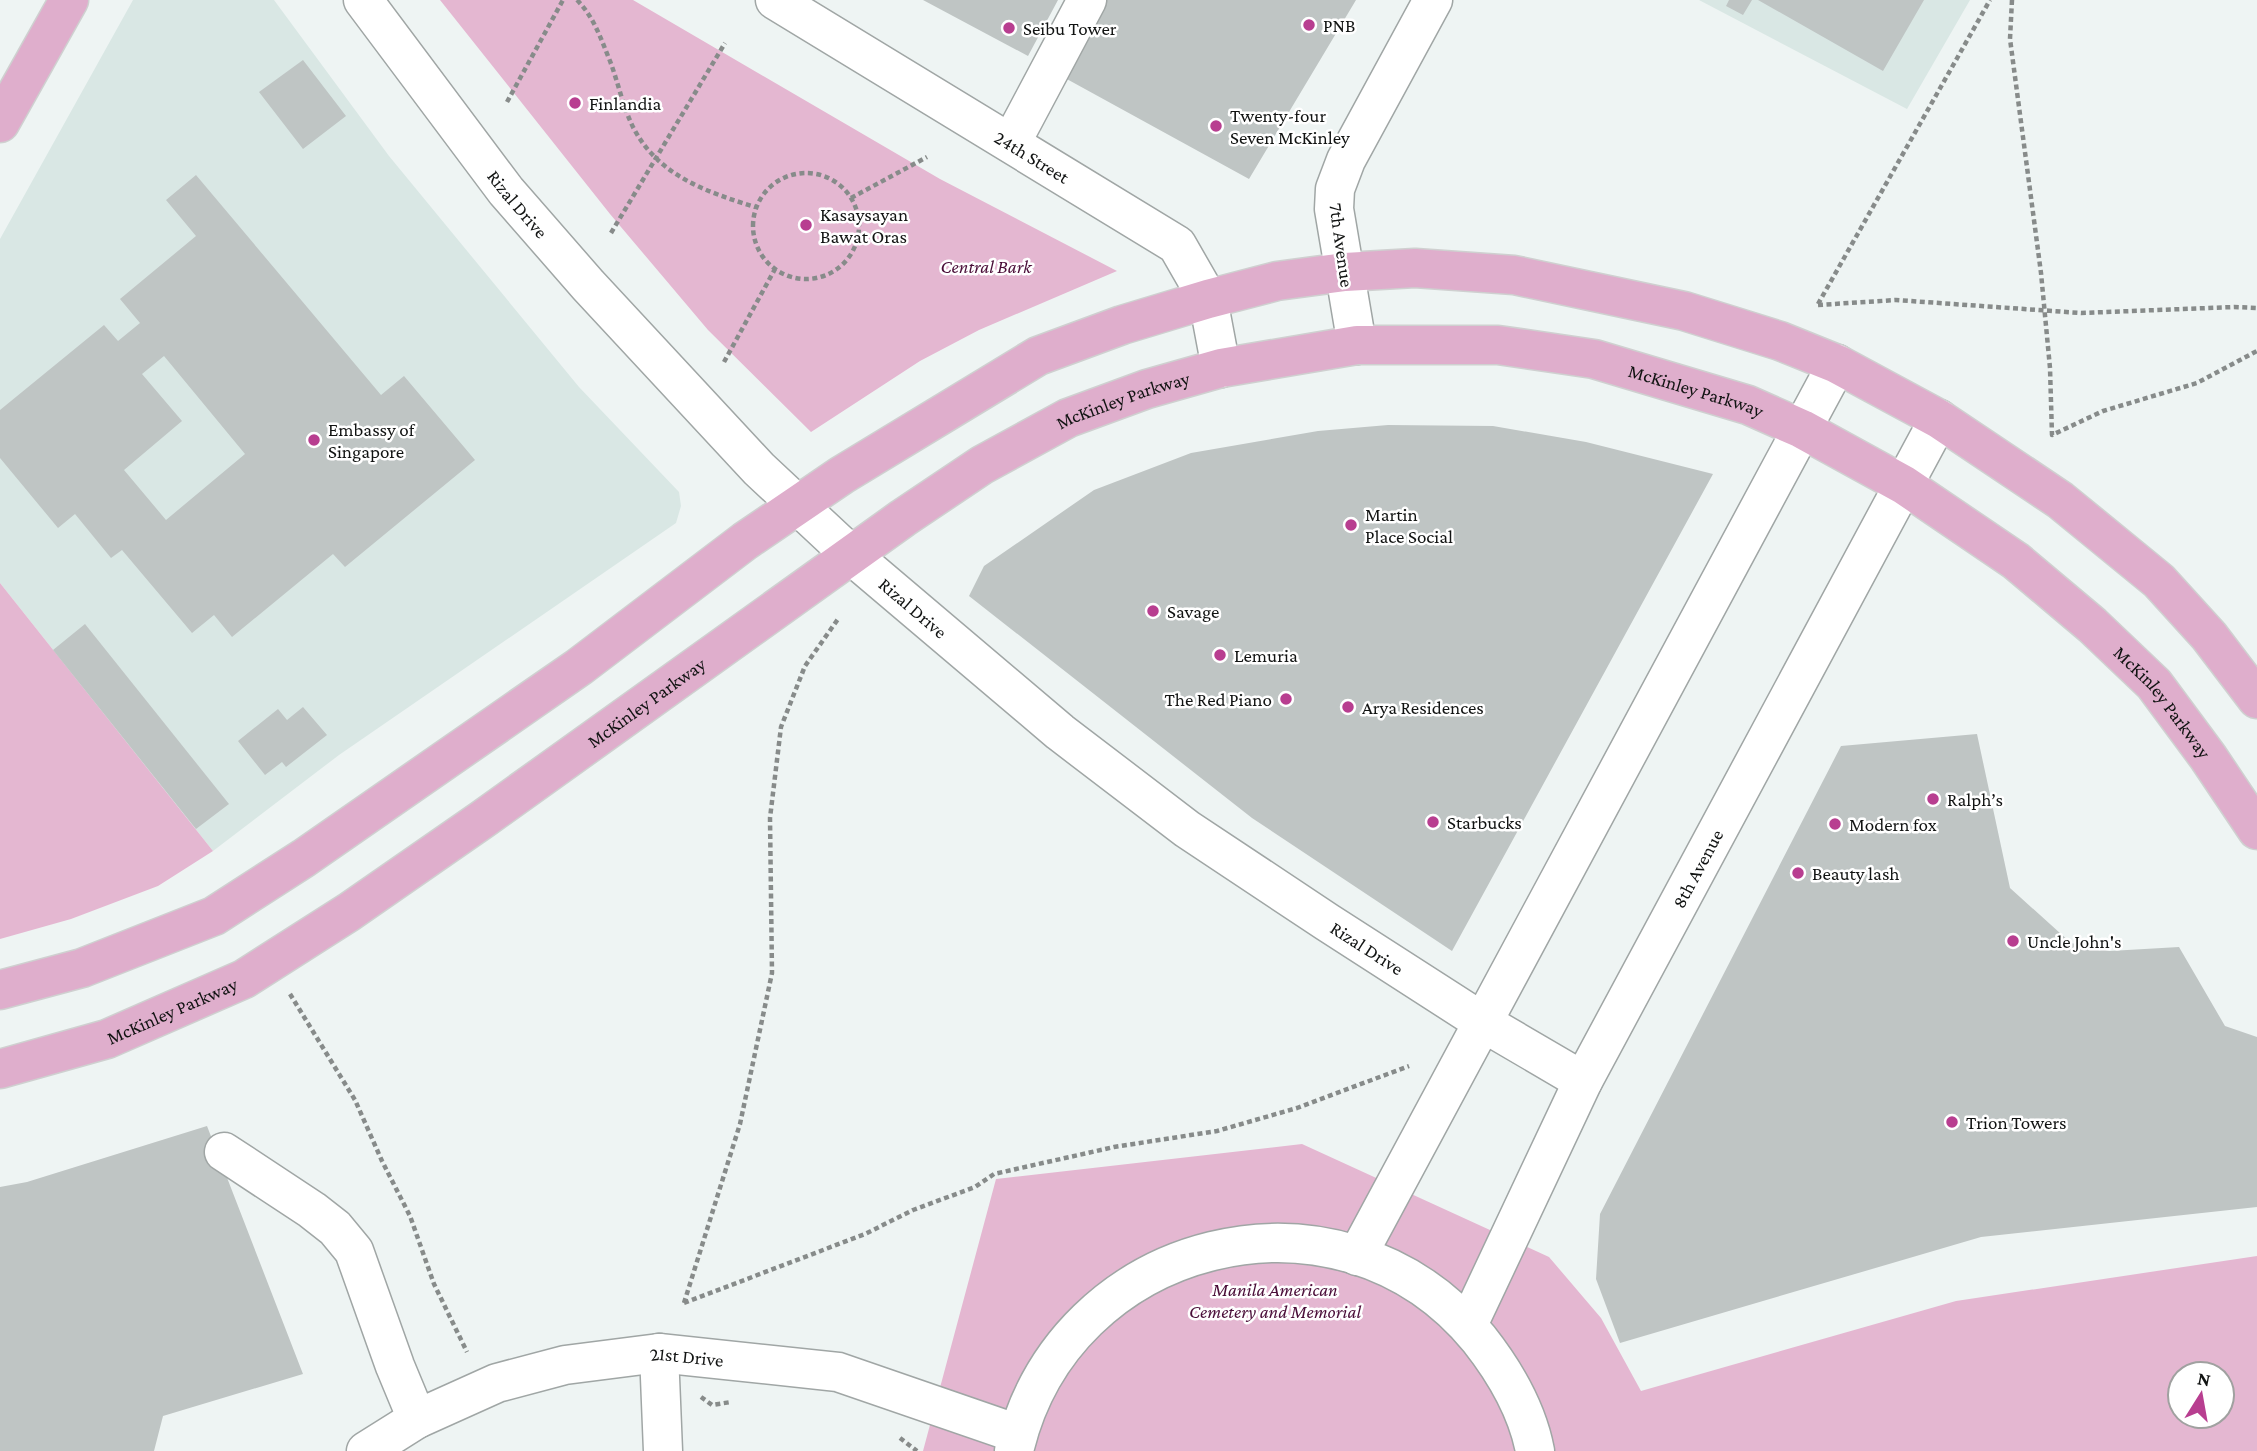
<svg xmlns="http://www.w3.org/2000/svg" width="2257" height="1451" viewBox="0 0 2257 1451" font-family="'Crimson Pro',serif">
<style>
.built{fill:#d9e7e4}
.green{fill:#e4b7d1;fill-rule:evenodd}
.building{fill:#bfc5c4;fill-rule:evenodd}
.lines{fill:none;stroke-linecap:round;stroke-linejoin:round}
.minor-casing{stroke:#a0a6a5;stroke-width:41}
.major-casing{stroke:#cfd0d0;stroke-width:41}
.path{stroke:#878b8a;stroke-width:4.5;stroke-dasharray:5 3.5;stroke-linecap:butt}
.minor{stroke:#fff;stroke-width:38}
.major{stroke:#dfaecc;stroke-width:38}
.poi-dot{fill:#b83e90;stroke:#fff;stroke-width:2.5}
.labels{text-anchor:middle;stroke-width:5;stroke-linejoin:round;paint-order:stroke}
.poi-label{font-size:19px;fill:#111312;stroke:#fff;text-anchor:start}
.street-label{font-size:19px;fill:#111312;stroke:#fff}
.park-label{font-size:19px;font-style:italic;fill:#490c37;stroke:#fff}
</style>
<rect width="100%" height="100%" fill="#eef4f3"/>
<path class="built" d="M133,0H274L389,156L579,387L679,492L681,506L676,523L339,755L213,851L0,583V239Z
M1699,0H1970L1907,109Z"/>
<path class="green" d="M440,0H633L940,179L1117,271L979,330L920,361L811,432L708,330L610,214Z
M0,583L213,851L158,886L71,919L0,939Z
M1302,1144L1549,1257L1601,1318L1641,1391L1956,1301L2257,1256V1451H923L996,1179ZM2180,1374H2222V1416H2180Z"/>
<path class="building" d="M923,0H1058L1028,56Z
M1094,0H1356L1249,179L1054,72Z
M1729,0H1752L1743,15L1726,6Z
M1758,0H1924L1883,71Z
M303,60L346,116L303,149L259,92Z
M196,175L381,395L404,376L475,460L345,567L333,554L232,637L214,615L192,633L122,550L111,558L75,514L58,528L0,458V410L104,325L118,341L140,323L120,299L196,236L166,200ZM164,356L245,454L166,520L124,470L182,421L142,374Z
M1388,425L1493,426L1586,442L1713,474L1452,951L1252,818L969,596L984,566L1094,490L1191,453L1318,431Z
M85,624L229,804L196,829L53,650Z
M303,707L327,735L286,767L282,762L265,775L238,741L278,709L287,720Z
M1977,734L2010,888L2071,943L2110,951L2179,947L2225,1026L2257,1037V1207L1981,1237L1620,1343L1596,1279L1600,1214L1841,746Z
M207,1126L303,1374L163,1416L154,1451H0V1187L27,1182Z"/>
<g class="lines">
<defs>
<g id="minor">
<path id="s1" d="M363,0L506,191L588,285L759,469L850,554L1060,732L1187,829L1327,922L1484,1023L1583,1081"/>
<path id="s2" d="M775,0L1177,245L1208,299L1221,368"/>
<path d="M1011,143L1087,0"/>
<path d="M1357,345L1334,209L1335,189L1346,160L1433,0"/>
<path d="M224,1152L312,1210L335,1228L354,1251L395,1366L417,1419"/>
<path d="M1357,1256L1837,364"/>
<path id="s3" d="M1468,1325L1583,1081L1939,419"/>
<path d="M659,1353L663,1451"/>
<path id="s4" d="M366,1451L417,1419L497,1383L565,1365L659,1353L838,1372L1018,1434"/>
<path d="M1014,1451C1063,1238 1339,1168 1479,1339C1505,1372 1527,1409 1535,1451"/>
</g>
<g id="major">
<path d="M0,123L69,0"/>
<path d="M0,990L82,968L214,916L304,858L579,667L745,541L842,475L1038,356L1122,325L1208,299L1277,281L1345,272L1415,268L1514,275L1684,311L1780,341L1837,364L1939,419L2060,500L2159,581L2209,636L2257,699"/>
<path id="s5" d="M0,1069L107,1039L244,979L349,912L483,819L903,518L982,465L1068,418L1147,389L1221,368L1357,345H1498L1594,359L1748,405L1802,429L1904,485L2016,561L2092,625L2154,684L2208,757L2257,830"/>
</g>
</defs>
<use href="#minor" class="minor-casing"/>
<use href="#major" class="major-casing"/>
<path class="path" d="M577,0C594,17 601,39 610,61C618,82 623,107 633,127C658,176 707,192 755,207
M2012,0L2010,39L2041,273L2050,368L2052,435L2103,411L2197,383L2257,351
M507,102L563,0
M753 226a53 53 0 1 1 106 0a53 53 0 1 1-106 0Z
M851,198L927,157
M611,233L725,43
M1818,304L1990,0
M1818,305L1896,300L2081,313L2234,307L2257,308
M724,362L775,269
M290,994L355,1100L382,1161L410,1216L434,1284L467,1352
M684,1303L865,1234L913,1210L975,1187L994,1174L1114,1147L1217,1131L1297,1108L1409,1066
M684,1303L740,1124L772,973L770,818L781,727L805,666L838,619
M701,1397L712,1405L731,1402
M900,1438L917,1451"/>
<use href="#minor" class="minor"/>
<use href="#major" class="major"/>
</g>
<g class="poi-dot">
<circle cx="1309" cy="25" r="7"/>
<circle cx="1009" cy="28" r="7"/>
<circle cx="575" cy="103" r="7"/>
<circle cx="1216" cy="126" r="7"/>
<circle cx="806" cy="225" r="7"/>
<circle cx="314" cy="440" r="7"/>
<circle cx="1351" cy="525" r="7"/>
<circle cx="1153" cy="611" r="7"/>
<circle cx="1220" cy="655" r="7"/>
<circle cx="1286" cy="699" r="7"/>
<circle cx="1348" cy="707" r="7"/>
<circle cx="1933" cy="799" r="7"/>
<circle cx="1433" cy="822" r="7"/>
<circle cx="1835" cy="824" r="7"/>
<circle cx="1798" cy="873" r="7"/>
<circle cx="2013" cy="941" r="7"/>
<circle cx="1952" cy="1122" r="7"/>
</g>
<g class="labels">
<g class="poi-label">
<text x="1323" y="32">PNB</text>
<text x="1023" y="35">Seibu Tower</text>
<text x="589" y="110">Finlandia</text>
<text x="1230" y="122">Twenty-four<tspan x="1230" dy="22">Seven McKinley</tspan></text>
<text x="820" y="221">Kasaysayan<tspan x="820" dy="22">Bawat Oras</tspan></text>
<text x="328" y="436">Embassy of<tspan x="328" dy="22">Singapore</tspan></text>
<text x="1365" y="521">Martin<tspan x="1365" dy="22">Place Social</tspan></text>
<text x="1167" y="618">Savage</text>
<text x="1234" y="662">Lemuria</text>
<text x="1272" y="706" text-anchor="end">The Red Piano</text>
<text x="1362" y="714">Arya Residences</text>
<text x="1947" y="806">Ralph’s</text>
<text x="1447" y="829">Starbucks</text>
<text x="1849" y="831">Modern fox</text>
<text x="1812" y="880">Beauty lash</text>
<text x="2027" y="948">Uncle John's</text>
<text x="1966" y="1129">Trion Towers</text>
</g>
<g class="street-label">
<text dy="7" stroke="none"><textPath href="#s2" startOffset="301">24th Street</textPath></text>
<text dy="7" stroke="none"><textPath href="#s1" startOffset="256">Rizal Drive</textPath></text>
<text transform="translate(1342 245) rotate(82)" y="7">7th Avenue</text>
<text dy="7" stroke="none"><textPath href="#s5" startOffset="1902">McKinley Parkway</textPath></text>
<text dy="7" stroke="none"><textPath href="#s5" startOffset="1316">McKinley Parkway</textPath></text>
<text dy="7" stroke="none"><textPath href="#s1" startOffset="822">Rizal Drive</textPath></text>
<text dy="7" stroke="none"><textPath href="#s5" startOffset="2471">McKinley Parkway</textPath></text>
<text dy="7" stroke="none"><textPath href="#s5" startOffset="749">McKinley Parkway</textPath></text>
<text dy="7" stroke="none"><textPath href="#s3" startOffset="511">8th Avenue</textPath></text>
<text dy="7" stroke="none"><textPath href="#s1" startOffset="1390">Rizal Drive</textPath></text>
<text dy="7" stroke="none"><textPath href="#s5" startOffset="182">McKinley Parkway</textPath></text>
<text dy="7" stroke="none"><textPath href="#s4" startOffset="341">21st Drive</textPath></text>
</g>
<g class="park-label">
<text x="986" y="273">Central Bark</text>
<text x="1275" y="1296">Manila American<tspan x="1275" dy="22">Cemetery and Memorial</tspan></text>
</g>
</g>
<g transform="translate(2201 1395) rotate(11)"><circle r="33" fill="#ffffff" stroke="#a0a1a0" stroke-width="2"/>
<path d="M0-5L12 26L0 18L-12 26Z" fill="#b83e90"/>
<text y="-10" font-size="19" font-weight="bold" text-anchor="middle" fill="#111312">N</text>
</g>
</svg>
